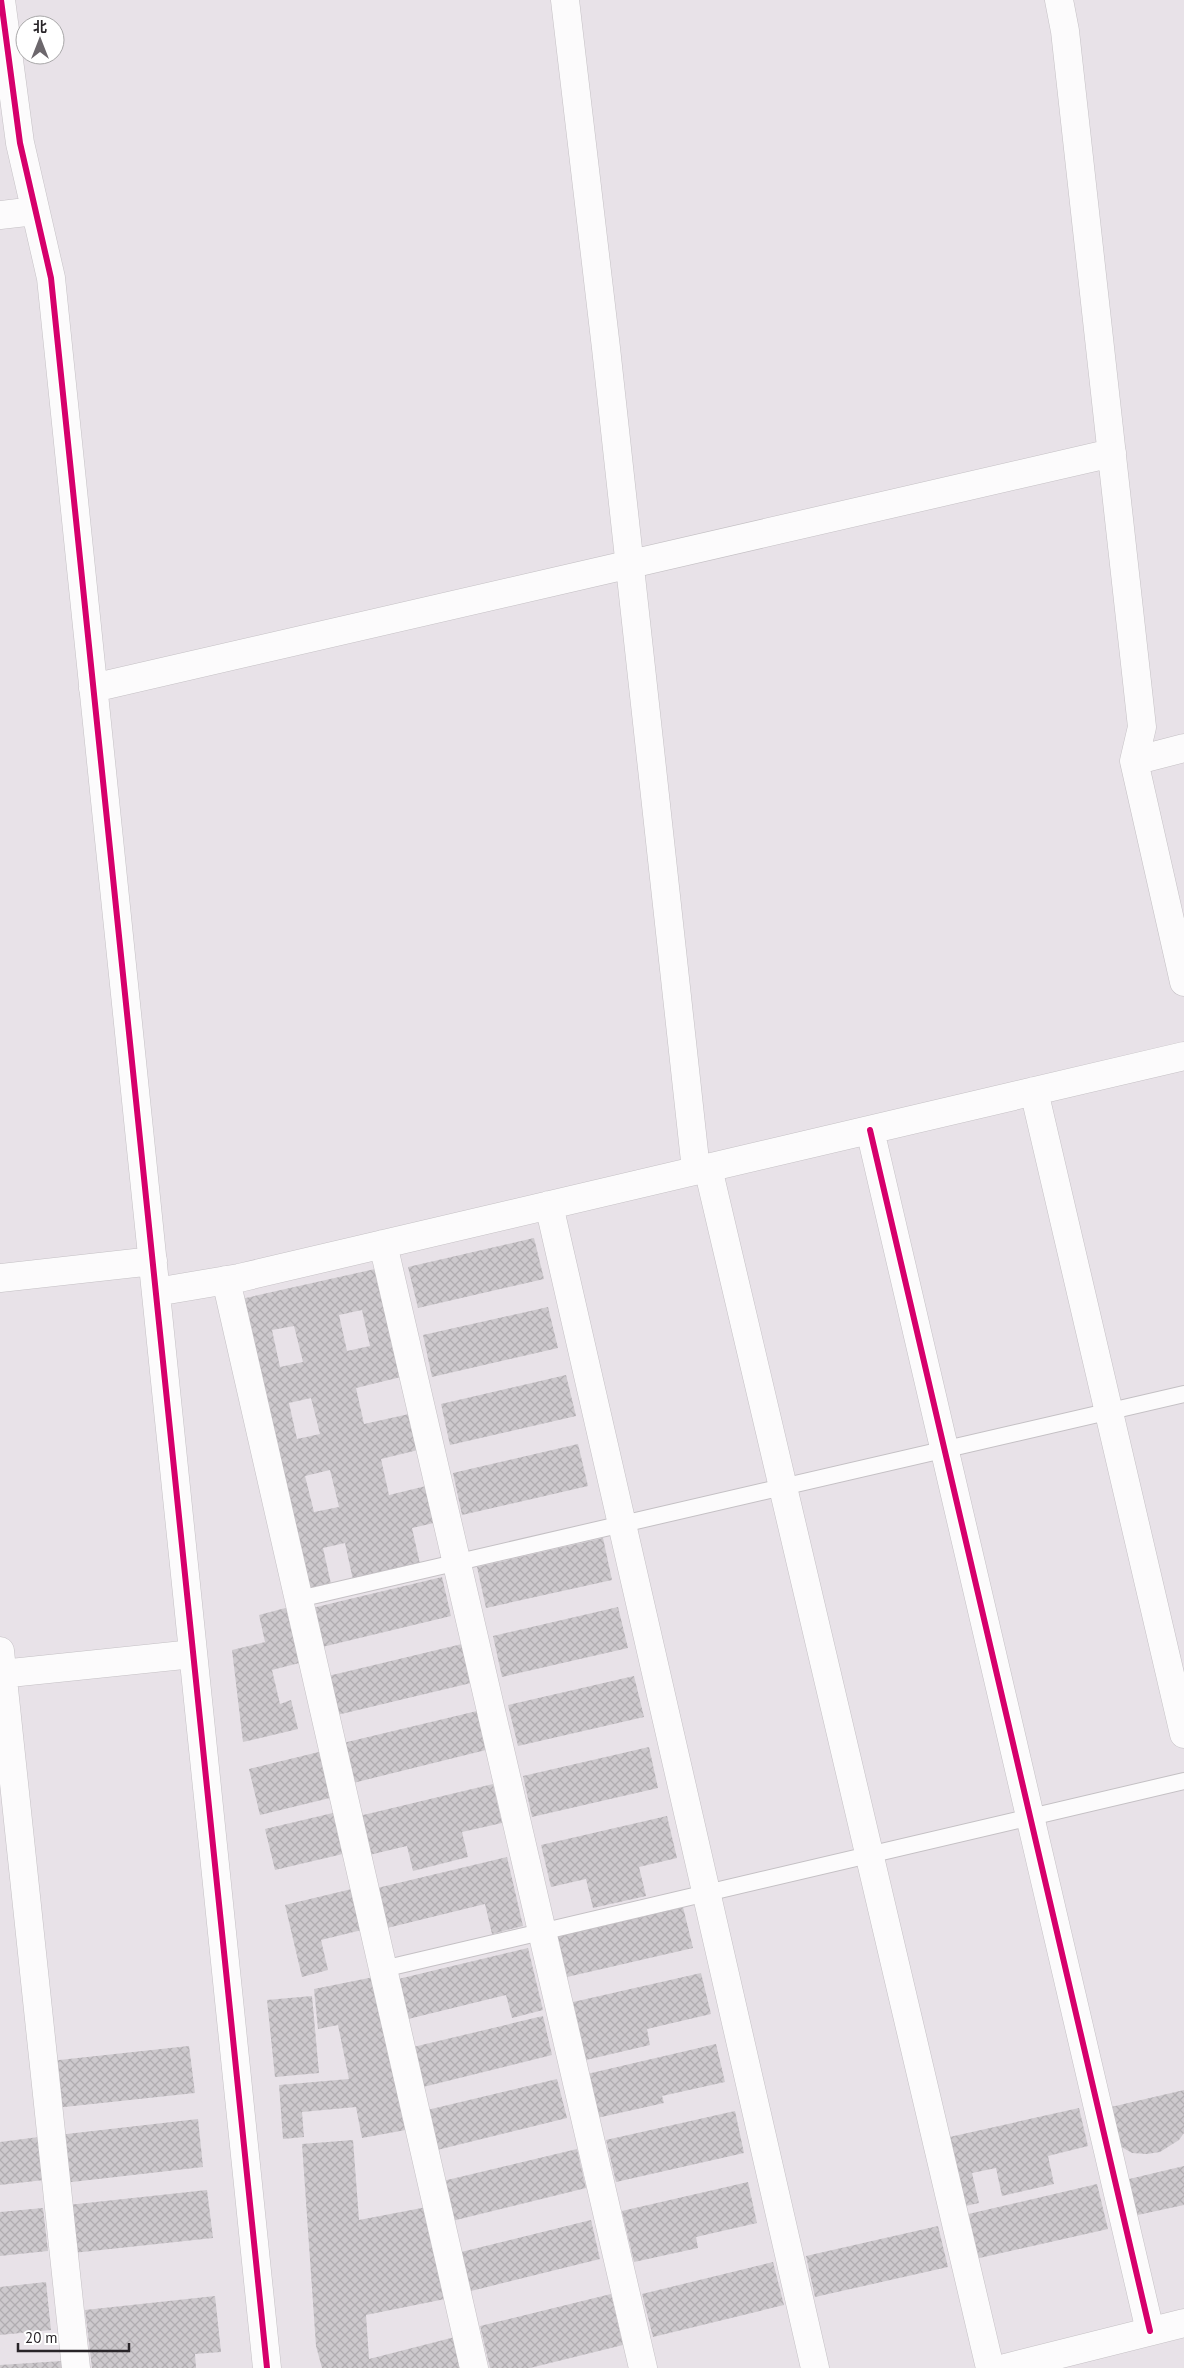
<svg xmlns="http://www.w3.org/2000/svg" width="1184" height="2368" viewBox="0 0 1184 2368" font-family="'PT Sans','Noto Sans SC',sans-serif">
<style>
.building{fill:url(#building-cross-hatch);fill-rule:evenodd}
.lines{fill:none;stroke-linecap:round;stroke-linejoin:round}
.lane-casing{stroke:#c4c0c4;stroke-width:18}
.street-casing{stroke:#c4c0c4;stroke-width:29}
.secondary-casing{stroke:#c4c0c4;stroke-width:29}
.lane{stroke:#fcfbfc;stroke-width:16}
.street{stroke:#fcfbfc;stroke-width:28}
.secondary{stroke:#fcfbfc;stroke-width:28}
.cycleway-casing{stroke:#fff;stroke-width:9}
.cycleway{stroke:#d6006c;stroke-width:6}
</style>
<defs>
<pattern id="building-cross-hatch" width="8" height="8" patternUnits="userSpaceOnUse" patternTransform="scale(1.25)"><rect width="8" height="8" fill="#cdc9cd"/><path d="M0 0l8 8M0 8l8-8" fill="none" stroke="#b0acb0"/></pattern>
</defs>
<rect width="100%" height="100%" fill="#e8e2e8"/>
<path class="building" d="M534,1238L544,1279L418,1308L408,1267Z
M375,1269L401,1377L356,1388L364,1424L409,1414L418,1450L381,1459L389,1495L426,1486L434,1523L412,1528L420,1564L353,1580L345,1543L323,1548L331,1584L309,1590L241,1299ZM362,1310L370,1346L347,1351L339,1315ZM294,1326L303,1362L280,1367L272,1330ZM311,1398L320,1434L297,1439L289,1403ZM330,1470L339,1507L314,1512L305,1476Z
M548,1307L558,1348L432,1377L423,1335Z
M566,1375L576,1416L450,1445L441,1404Z
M578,1444L588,1486L462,1515L453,1473Z
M603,1538L612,1580L486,1608L477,1567Z
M442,1577L451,1616L318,1648L308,1609Z
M293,1606L307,1661L272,1670L280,1704L291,1700L298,1729L243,1742L232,1650L265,1642L259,1615Z
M618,1607L628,1648L502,1677L493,1636Z
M462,1644L471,1683L337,1715L328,1676Z
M634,1676L644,1717L518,1746L508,1705Z
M477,1711L486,1750L353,1783L343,1743Z
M649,1747L658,1788L532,1817L523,1776Z
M323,1751L334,1797L260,1815L249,1769Z
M493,1784L502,1823L462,1832L468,1857L413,1871L407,1846L369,1855L359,1816Z
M337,1812L347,1853L275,1870L265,1829Z
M667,1816L677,1858L639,1867L646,1896L593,1908L586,1879L551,1887L541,1845Z
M507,1857L523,1926L492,1934L485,1904L383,1929L373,1889Z
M356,1888L366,1929L321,1940L328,1970L302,1977L285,1905Z
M683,1907L693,1948L567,1977L557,1935Z
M528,1948L543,2010L512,2018L506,1995L404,2020L394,1980Z
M701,1973L711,2014L647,2029L650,2045L586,2060L573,2002Z
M379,1976L411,2129L362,2138L356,2107L302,2112L304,2137L283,2139L279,2085L349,2079L338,2025L318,2029L314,1989Z
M312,1996L319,2073L275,2077L267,2000Z
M543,2016L552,2055L419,2088L409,2048Z
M716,2044L725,2082L662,2096L664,2103L597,2118L587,2074Z
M189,2046L195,2093L55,2108L50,2061Z
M557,2079L567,2118L433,2151L423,2111Z
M1184,2090V2133L1179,2140L1160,2152L1147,2154L1132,2153L1120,2146L1111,2107Z
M1079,2108L1088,2146L1048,2156L1054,2184L1002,2196L996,2168L972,2173L979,2203L961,2207L945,2138Z
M735,2111L744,2153L616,2182L606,2140Z
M198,2119L203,2167L63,2183L58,2135Z
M39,2137L44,2180L0,2185V2142Z
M353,2140L359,2220L427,2207L445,2299L366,2315L369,2359L455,2337L463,2368H322L316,2346L302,2144Z
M577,2149L586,2188L452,2221L443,2181Z
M1184,2166V2205L1133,2216L1125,2180Z
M748,2182L757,2223L696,2237L698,2248L634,2262L622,2211Z
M1097,2184L1108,2229L975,2259L964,2215Z
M207,2190L213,2238L73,2253L68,2205Z
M43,2208L48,2251L0,2256V2212Z
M591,2220L600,2259L467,2292L457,2253Z
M938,2226L948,2267L815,2297L806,2256Z
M773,2262L784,2305L653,2337L642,2294Z
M46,2282L51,2330L0,2335V2287Z
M611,2294L623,2345L530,2368H490L480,2326Z
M215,2296L221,2352L195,2354L196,2368H92L85,2310Z
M62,2361V2368H0V2365Z"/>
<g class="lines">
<defs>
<path id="lane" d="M299,1599L1184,1394
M383,1969L1184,1781"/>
<path id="street" d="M1,0L20,143L51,278L267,2368
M565,0L606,348L696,1170
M1059,0L1065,31L1142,727L1134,761L1184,982
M0,215L35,211
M93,688L1112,453
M1134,761L1184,748
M1034,1091L1184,1734
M870,1130L1150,2331
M708,1168L990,2368
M549,1205L815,2368
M383,1244L643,2368
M0,1278L153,1261
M226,1280L474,2368
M156,1292L239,1278L1184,1056
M0,1651L76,2368
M0,1674L193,1654"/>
<path id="secondary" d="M1005,2368L1184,2323"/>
</defs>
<use href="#lane" class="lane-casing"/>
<use href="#street" class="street-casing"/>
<use href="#secondary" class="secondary-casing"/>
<use href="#lane" class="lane"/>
<use href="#street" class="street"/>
<use href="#secondary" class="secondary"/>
<defs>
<path id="cycleway" d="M1,0L20,143L51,278L267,2368
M870,1130L1150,2331"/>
</defs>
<use href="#cycleway" class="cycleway-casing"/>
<use href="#cycleway" class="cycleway"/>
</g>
<g transform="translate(40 40)"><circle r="24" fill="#ffffff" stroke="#a9a8a9"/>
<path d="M0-4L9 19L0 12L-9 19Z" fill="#6c676c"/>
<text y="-8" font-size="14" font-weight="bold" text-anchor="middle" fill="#292529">北</text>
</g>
<path d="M18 2343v8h111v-8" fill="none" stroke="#292529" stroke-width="2.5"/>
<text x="25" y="2343" font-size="15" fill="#292529" stroke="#ffffff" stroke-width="4" paint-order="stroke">20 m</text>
</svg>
